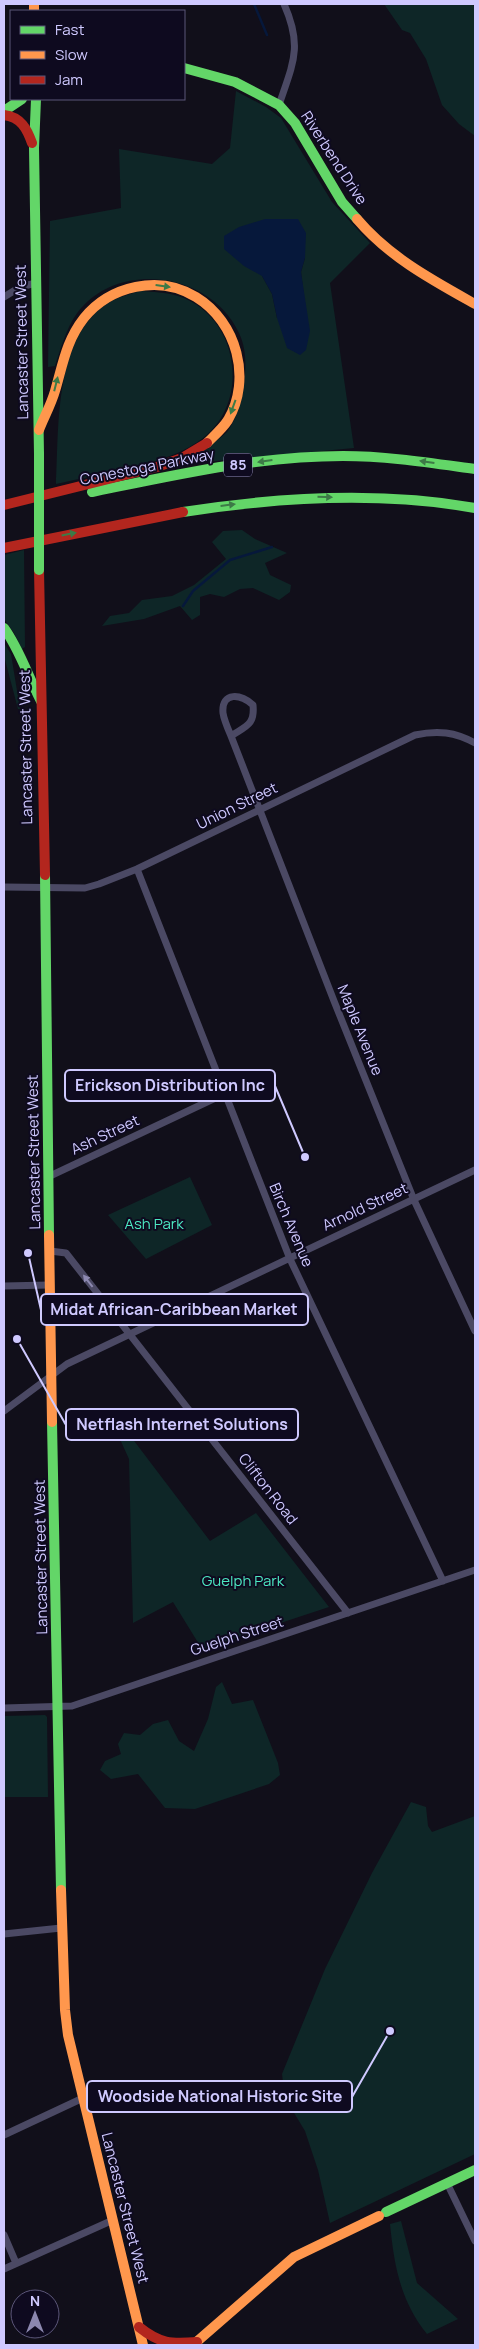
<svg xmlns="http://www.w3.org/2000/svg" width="479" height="2349" viewBox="0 0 479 2349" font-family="Manrope,sans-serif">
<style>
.green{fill:#0e2627;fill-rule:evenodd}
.water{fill:#06183b}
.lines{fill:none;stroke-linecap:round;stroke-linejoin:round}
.stream{stroke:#06183b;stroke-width:2.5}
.street{stroke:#4b4964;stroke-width:7}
.fast{stroke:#63d668;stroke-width:10}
.slow{stroke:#ff974d;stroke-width:10}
.jam{stroke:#b3261e;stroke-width:10}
.fast-bridge{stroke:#63d668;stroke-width:10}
.oneway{fill:#3d7a47}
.oneway2{fill:#8d89b2}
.labels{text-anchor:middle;stroke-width:4;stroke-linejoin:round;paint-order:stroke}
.shield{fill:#0e0a1f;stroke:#9590bc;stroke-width:1}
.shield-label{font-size:14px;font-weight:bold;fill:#cfc9ff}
.street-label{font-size:15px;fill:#cfc9ff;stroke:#0e0a1f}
.park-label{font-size:15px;fill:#4ce8c2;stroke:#0e0a1f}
.leader{fill:none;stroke:#cfc9ff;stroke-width:2}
.callout-dot{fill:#cfc9ff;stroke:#0e0a1f;stroke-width:2}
.callout{fill:#0e0a1f;stroke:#cfc9ff;stroke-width:2}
.callout-label{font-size:16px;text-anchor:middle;font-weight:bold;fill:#cfc9ff}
</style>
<rect width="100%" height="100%" fill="#110f1a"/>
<path class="green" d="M384,4H472L475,7V136L459,124L442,105L426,59L410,33L402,30Z
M236,91L266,107L281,118L332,202L370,243L330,283L354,448L194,463V457C204,449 218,441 227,432C235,423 243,397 244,386C246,368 247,350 239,333C213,276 128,260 84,305C68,321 62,345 55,366L48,367L50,221L121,208L119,149L212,164L230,148ZM305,258L301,272L304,297L277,318L272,294L262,276Z
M141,291C153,292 166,292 178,296C238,315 252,400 203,438C170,465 98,474 56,484C59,428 54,341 105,305C115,298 129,294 141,291Z
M242,530L255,539L287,553L265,563L270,575L291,585L290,592L279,600L253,588L240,589L224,597L210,594L200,597V615L192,620L180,606L144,619L102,626L110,616L129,613L142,600L172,596L194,585L226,559L212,542L223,531Z
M24,550L25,647L22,649L14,633L4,619V555Z
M4,643L11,654L20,709H18L4,656Z
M190,1177L212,1225L146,1259L108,1215Z
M63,1421H119L210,1541L256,1513L329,1607L202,1649L173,1602L133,1623L129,1459L113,1424H63Z
M222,1682L232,1704L253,1700L278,1763L280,1775L269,1784L195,1809L165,1808L138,1774L111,1779L100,1770L105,1761L121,1754L118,1744L124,1733L140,1735L153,1724L168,1720L179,1741L194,1751L208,1719L216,1687Z
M45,1715L47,1717L48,1797H4V1716Z
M411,1802L426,1807L428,1826L432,1832L475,1816V2154L330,2223L318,2170L305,2131L285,2098L282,2074L325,1969L372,1873Z
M401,2221L417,2283L458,2319L427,2334C400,2301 394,2264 390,2224Z"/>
<path class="water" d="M265,219H298L306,233L305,258L301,272L310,331L306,350L300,355L287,348L277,318L272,294L262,276L244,266L224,249V236L239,227Z"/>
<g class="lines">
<path class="stream" d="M254,4L267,35
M183,606L193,591L230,560L272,547"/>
<path class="street" d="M279,105C293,63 303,47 284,4
M4,297L20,287L36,283
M231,736C246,726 255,725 253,705C242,694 221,691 223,713C224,720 228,729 231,736L334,1001L414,1200L475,1331
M137,869L290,1259L443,1581
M4,887L85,888L99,884L137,869L415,735C438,730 455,732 475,743
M50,1176L226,1093
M50,1251L66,1253L348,1613
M4,1286L49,1285
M4,1411L67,1364L475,1170
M4,1708L72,1706L475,1570
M4,1934L61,1928
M4,2135L83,2098
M447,2183L475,2241
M4,2235L16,2263
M4,2269L113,2220"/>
<path class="fast" d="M184,68L235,82L279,105L295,123L342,202L357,219
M36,99L34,148L39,454
M4,111L22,99
M92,492C175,475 258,456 343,456C387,456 431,463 475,469
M183,512C279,497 379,491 475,508
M4,628C20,650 28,677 41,701
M45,875L49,1235
M52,1422L61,1890
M386,2212L475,2170"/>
<path class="slow" d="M34,4V11
M357,219C389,257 432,280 475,304
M39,430C44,417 51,405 55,391C63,364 66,341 84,318C110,286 159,274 196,297C237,322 252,379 228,420C223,428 214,436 207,443
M49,1235L52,1422
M61,1890L65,2010L68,2035L143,2345
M193,2345L294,2257L379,2216"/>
<path class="jam" d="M4,115C21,117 27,129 32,143
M4,505L157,467L182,458L207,443
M4,548L183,512
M39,570L45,875
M139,2327C160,2344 171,2344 197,2342"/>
<path class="fast-bridge" d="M39,454V570"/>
</g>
<defs><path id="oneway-solid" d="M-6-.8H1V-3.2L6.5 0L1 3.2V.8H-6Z" transform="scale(1.25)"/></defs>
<g class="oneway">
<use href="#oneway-solid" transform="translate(163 286) rotate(8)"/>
<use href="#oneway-solid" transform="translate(56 384) rotate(-76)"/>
<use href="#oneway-solid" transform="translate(233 407) rotate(110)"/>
<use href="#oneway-solid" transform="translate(265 461) rotate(172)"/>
<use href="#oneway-solid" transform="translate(427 462) rotate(-172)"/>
<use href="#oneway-solid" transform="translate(325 497) rotate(1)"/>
<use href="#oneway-solid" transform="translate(228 505) rotate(-7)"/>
<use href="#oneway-solid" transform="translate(69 534) rotate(-11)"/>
</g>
<use class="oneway2" href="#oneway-solid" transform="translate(88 1281) rotate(-128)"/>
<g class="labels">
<rect class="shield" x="224" y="453.5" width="28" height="23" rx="4"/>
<g class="shield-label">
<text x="238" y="470">85</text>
</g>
<g class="street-label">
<text transform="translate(334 158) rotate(57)" y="5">Riverbend Drive</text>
<text transform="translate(22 342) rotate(-91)" y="5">Lancaster Street West</text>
<text transform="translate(147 467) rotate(-11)" y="5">Conestoga Parkway</text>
<text transform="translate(26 747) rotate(-91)" y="5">Lancaster Street West</text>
<text transform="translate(237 806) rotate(-26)" y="5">Union Street</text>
<text transform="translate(360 1030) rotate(68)" y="5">Maple Avenue</text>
<text transform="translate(105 1135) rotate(-25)" y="5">Ash Street</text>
<text transform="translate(34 1152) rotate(-91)" y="5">Lancaster Street West</text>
<text transform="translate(365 1207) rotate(-25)" y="5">Arnold Street</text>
<text transform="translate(291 1225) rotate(67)" y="5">Birch Avenue</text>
<text transform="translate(268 1489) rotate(52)" y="5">Clifton Road</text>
<text transform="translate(41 1557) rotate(-91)" y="5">Lancaster Street West</text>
<text transform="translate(237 1636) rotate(-18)" y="5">Guelph Street</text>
<text transform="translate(125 2208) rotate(76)" y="5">Lancaster Street West</text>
</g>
<g class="park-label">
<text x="154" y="1229">Ash Park</text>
<text x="243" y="1586">Guelph Park</text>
</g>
</g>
<path class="leader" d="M305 1157L275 1086M28 1253L41 1310M17 1339L66 1425M390 2031L352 2097"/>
<g class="callout-dot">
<circle cx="305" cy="1157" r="5"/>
<circle cx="28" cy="1253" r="5"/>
<circle cx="17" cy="1339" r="5"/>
<circle cx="390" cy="2031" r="5"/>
</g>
<g class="callout">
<rect x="65" y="1070" width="210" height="31" rx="5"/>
<rect x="41" y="1294" width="267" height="31" rx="5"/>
<rect x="66" y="1409" width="232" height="31" rx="5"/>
<rect x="87" y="2081" width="265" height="31" rx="5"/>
</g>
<g class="callout-label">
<text x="170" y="1091">Erickson Distribution Inc</text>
<text x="174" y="1315">Midat African-Caribbean Market</text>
<text x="182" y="1430">Netflash Internet Solutions</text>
<text x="220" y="2102">Woodside National Historic Site</text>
</g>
<rect width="479" height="2349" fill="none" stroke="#cfc9ff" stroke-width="10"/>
<rect x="10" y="10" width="175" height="90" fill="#0e0a1f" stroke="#5b5679"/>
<rect x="20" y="26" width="25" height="8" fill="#63d668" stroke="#5b5679"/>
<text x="55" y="35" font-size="15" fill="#cfc9ff">Fast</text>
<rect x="20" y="51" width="25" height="8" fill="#ff974d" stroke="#5b5679"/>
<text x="55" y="60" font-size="15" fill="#cfc9ff">Slow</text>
<rect x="20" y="76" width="25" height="8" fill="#b3261e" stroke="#5b5679"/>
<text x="55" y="85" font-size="15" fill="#cfc9ff">Jam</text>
<g transform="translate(35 2314)"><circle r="24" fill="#0e0a1f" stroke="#5b5679"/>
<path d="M0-4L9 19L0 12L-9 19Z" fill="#8c88af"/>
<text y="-8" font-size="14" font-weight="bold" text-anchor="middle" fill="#cfc9ff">N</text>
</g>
</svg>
